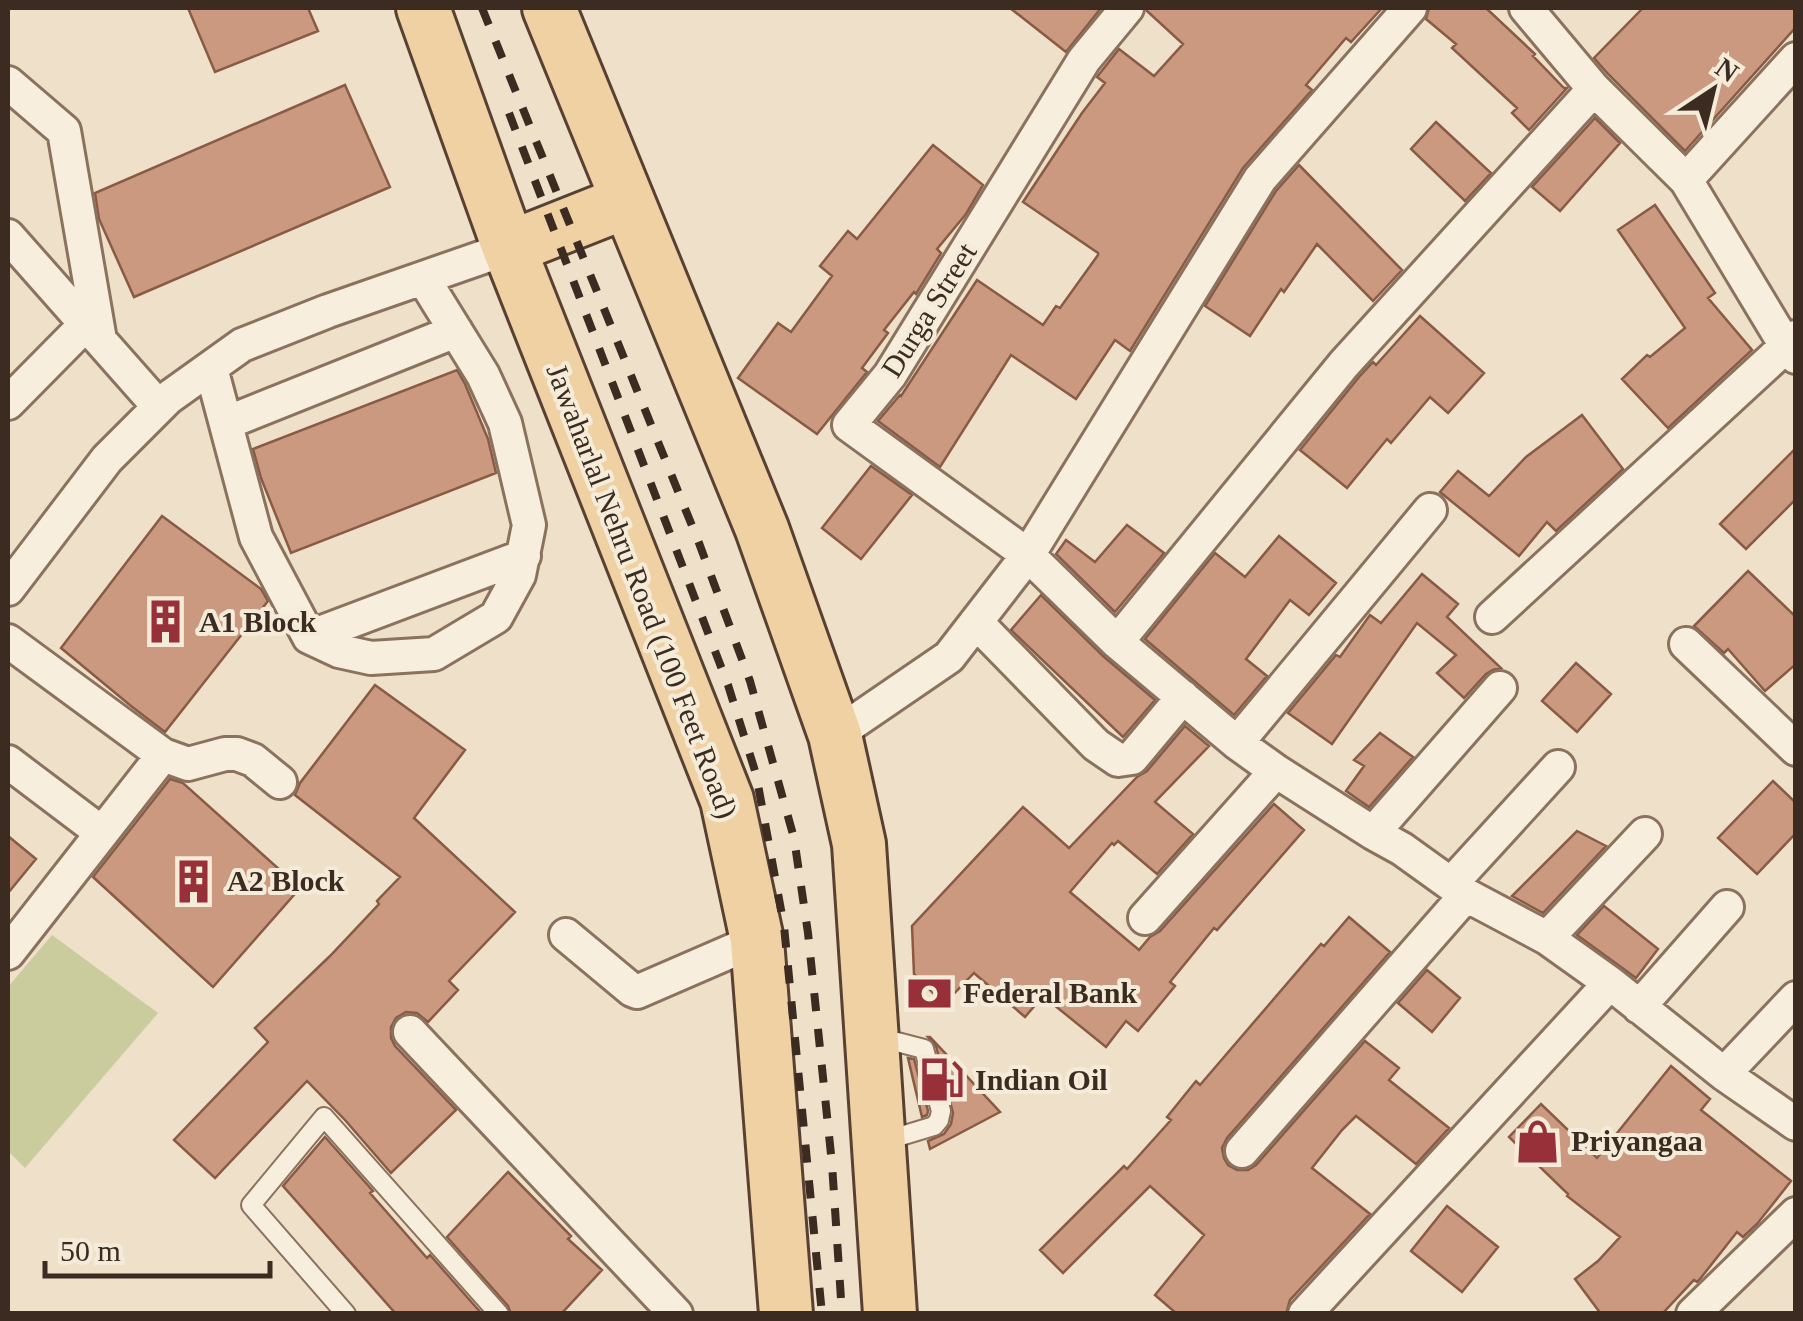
<svg xmlns="http://www.w3.org/2000/svg" width="1803" height="1321" viewBox="0 0 1803 1321" font-family="'Times New Roman',serif">
<style>
.green{fill:#cacc9d}
.building{fill:#cb9980;stroke:#895a44;stroke-width:2.5}
.lines{fill:none;stroke-linecap:round;stroke-linejoin:round}
.lane-casing{stroke:#8a725e;stroke-width:22}
.street-casing{stroke:#8a725e;stroke-width:38}
.primary-casing{stroke:#584132;stroke-width:58}
.lane{stroke:#f8eedd;stroke-width:18}
.street{stroke:#f8eedd;stroke-width:32}
.primary{stroke:#efd1a3;stroke-width:52}
.rail{stroke:#3b2b21;stroke-width:8;stroke-dasharray:18 18;stroke-linecap:butt}
.labels{text-anchor:middle;stroke-width:8;stroke-linejoin:round;paint-order:stroke}
.street-label{font-size:30px;fill:#3b2b21;stroke:#f5ebd9}
.poi-label{font-size:30px;font-weight:bold;fill:#3b2b21;stroke:#f5ebd9;text-anchor:start}
</style>
<rect width="100%" height="100%" fill="#eee0c9"/>
<path class="green" d="M52,935L158,1013L25,1168L8,1151V987Z"/>
<path class="building" d="M188,8H308L318,31L215,72Z
M1010,8H1101L1066,52Z
M1146,8H1382L1351,42L1346,38L1306,85L1312,90L1243,168L1130,351L1115,340L1076,399L1011,355L940,467L878,421L900,395L901,396L977,280L1043,325L1056,306L1060,308L1098,255V253L1023,202L1082,113L1105,83L1097,77L1119,49L1154,76L1183,44L1147,11Z
M1429,8H1486L1535,54L1533,56L1564,88H1567L1529,130L1512,113L1517,108L1452,48L1456,44L1426,19Z
M1643,8H1796V27L1685,151L1609,75L1594,58Z
M345,85L390,187L134,297L99,219L95,193Z
M1595,118L1620,143L1560,211L1532,187Z
M1436,122L1491,173L1465,201L1411,149Z
M933,145L983,185L966,214L937,249L941,253L940,255L916,294L914,292L884,330L888,333L862,368L867,372L817,434L738,378L778,323L791,332L832,276L820,266L848,231L857,239Z
M1299,165L1402,270L1373,301L1317,244L1284,292L1281,289L1250,336L1205,306L1276,191Z
M1655,205L1715,293L1708,298L1752,350L1668,428L1622,379L1647,355L1650,357L1685,328L1618,230Z
M1420,316L1484,373L1448,413L1430,397L1391,443L1387,439L1347,488L1300,450L1359,377L1373,362L1376,365Z
M457,370L465,384L488,439L496,473L291,553L261,478L253,449Z
M1582,415L1623,469L1556,531L1547,522L1519,556L1440,492L1458,471L1489,496L1526,457Z
M1796,448V499L1746,549L1720,524Z
M871,466L912,495L861,559L822,528Z
M162,516L261,589L268,601L165,732L131,706L61,648Z
M1127,525L1164,553L1115,612L1056,554L1066,540L1095,562Z
M1279,536L1336,583L1309,615L1290,600L1246,659L1267,676L1234,715L1145,639L1215,553L1245,577Z
M1748,571L1796,617V664L1765,691L1728,649L1724,653L1694,626Z
M1422,574L1458,604L1447,617L1501,668L1493,670L1486,674L1464,698L1437,673L1456,655L1417,623L1332,744L1288,713L1336,655L1340,657L1370,615L1381,623Z
M1041,595L1103,656L1155,700L1123,737L1011,630Z
M1576,663L1611,694L1577,732L1542,701Z
M375,685L465,750L414,818L515,912L449,981L458,990L428,1022L417,1013L406,1012L396,1018L391,1027V1038L395,1046L456,1110L391,1173L345,1120L307,1081L215,1178L174,1140L268,1042L255,1028L330,956L379,904L377,901L400,877L295,795L300,783Z
M1185,726L1209,746L1155,802L1193,834L1157,874L1118,841L1114,845L1112,843L1070,892L1139,950L1150,937L1160,931L1274,804L1304,830L1217,930L1214,928L1170,982L1175,986L1138,1031L1126,1021L1106,1047L1043,996L1025,1017L974,973L944,1004L914,974L912,926L1023,807L1069,848L1137,777L1147,771Z
M1380,733L1413,757L1369,807L1346,791L1364,766L1354,760Z
M170,779L183,783L300,888L213,987L93,877Z
M1773,781L1796,803V833L1757,874L1718,838Z
M1577,831L1606,846L1543,913L1512,896Z
M8,836L36,859L8,893Z
M1604,906L1658,949L1636,978L1577,935Z
M1349,917L1390,952L1227,1138L1222,1148L1224,1158L1228,1165L1237,1170H1248L1256,1165L1365,1041L1399,1068L1389,1080L1449,1128L1416,1164L1356,1116L1342,1130L1312,1168L1370,1214L1290,1300L1286,1314H1177L1155,1295L1204,1235L1150,1186L1063,1273L1040,1250L1124,1166L1127,1169L1171,1120L1167,1117L1196,1081L1200,1085L1321,944L1324,946Z
M1427,970L1460,998L1432,1032L1398,1003Z
M928,1037H930L1000,1112L930,1149L928,1141L944,1134L951,1124L953,1113L936,1046Z
M908,1058L914,1059L928,1111L927,1115L922,1117Z
M1671,1066L1710,1099L1701,1110L1791,1181L1757,1224L1743,1237L1737,1232L1700,1279L1697,1282L1694,1280L1662,1314H1601L1575,1279L1598,1261L1620,1237L1567,1196L1568,1194L1509,1137L1541,1104L1597,1158Z
M325,1137L373,1191L370,1193L427,1258L430,1255L482,1314H396L283,1186Z
M508,1172L571,1236L568,1239L602,1270L561,1314H511L508,1306L447,1237Z
M1447,1206L1498,1247L1462,1292L1411,1251Z"/>
<g class="lines">
<defs>
<path id="lane" d="M878,1041L897,1042L924,1049L941,1111L939,1120L934,1126L881,1142
M346,1314L251,1205L324,1117L499,1314"/>
<path id="street" d="M1127,8L1084,60L890,375L849,425L1028,555L1117,642L1237,743L1276,771L1373,833L1402,849L1466,895L1547,938L1610,983L1724,1074L1796,1124
M1526,8L1594,89L1686,180L1786,346L1796,357
M8,83L64,131L100,340
M1686,180L1796,59
M8,236L159,407
M211,368L256,537L309,637L339,651L371,658L434,654L496,617L519,575L529,525L505,423L483,375L423,278
M8,403L85,325
M226,423L456,331
M8,589L107,459L168,398L242,345L328,311L509,248
M1492,617L1796,337
M976,622L1096,745L1118,760L1132,758L1183,697
M309,637L524,556
M8,641L163,755L188,764L225,754H237L253,760L280,782
M1117,642L1344,364L1594,89
M1686,644L1796,749
M835,735L949,657L1028,555L1260,179L1410,8
M1237,743L1430,510
M8,762L102,833L8,953
M102,833L163,755
M1373,833L1500,688
M1451,884L1558,767
M1145,918L1276,771
M566,935L632,990L637,992L757,940
M1547,938L1645,834
M1639,1007L1727,907
M410,1032L676,1314
M1724,1074L1796,998
M1242,1151L1466,895
M1305,1314L1610,983
M1693,1314L1796,1214"/>
<path id="primary" d="M423,8L509,248L727,800L757,940L786,1314
M549,8L762,529L835,735L859,844L890,1314
M509,248L628,201"/>
</defs>
<use href="#lane" class="lane-casing"/>
<use href="#street" class="street-casing"/>
<use href="#primary" class="primary-casing"/>
<use href="#lane" class="lane"/>
<use href="#street" class="street"/>
<use href="#primary" class="primary"/>
<path class="rail" d="M482,8L699,543L750,681L794,838L808,933L832,1164L842,1314
M509,113L728,685L756,774L784,926L822,1314"/>
</g>
<defs>
<symbol id="building-bare" viewBox="-9 -9 18 18"><path d="M-4-6H4V6H1V3H-1V6H-4ZM-2.5-4.3h1.7v1.8h-1.7ZM.8-4.3h1.7v1.8H.8ZM-2.5-1h1.7V.8h-1.7ZM.8-1h1.7V.8H.8Z" fill="#973039" stroke="#f5ebd9" stroke-width="2.5" paint-order="stroke"/></symbol>
<symbol id="bank-bare" viewBox="-9 -9 18 18"><path d="M-6-4H6V4H-6ZM0-2.3a2.3 2.3 0 1 0 0 4.6a2.3 2.3 0 1 0 0-4.6Z" fill="#973039" stroke="#f5ebd9" stroke-width="2.5" paint-order="stroke"/></symbol>
<symbol id="fuel-bare" viewBox="-9 -9 18 18"><path d="M-5.5-6h7V0h2V4h1.3V-2.5L3-4.5l.8-.8L6-3V5H2.5V1h-1V6h-7ZM-4.2-4.7v3.2H.2V-4.7Z" fill="#973039" stroke="#f5ebd9" stroke-width="2.5" paint-order="stroke"/></symbol>
<symbol id="shop-bare" viewBox="-9 -9 18 18"><path d="M-5-2.5h2.3a2.7 3.5 0 0 1 5.4 0H5L5.5 6h-11ZM-1.5-2.5h3a1.5 2.3 0 0 0-3 0Z" fill="#973039" stroke="#f5ebd9" stroke-width="2.5" paint-order="stroke"/></symbol>
</defs>
<g fill-rule="evenodd">
<use href="#building-bare" x="134" y="590" width="63" height="63"/>
<use href="#building-bare" x="162" y="850" width="63" height="63"/>
<use href="#bank-bare" x="898" y="962" width="63" height="63"/>
<use href="#fuel-bare" x="910" y="1048" width="63" height="63"/>
<use href="#shop-bare" x="1506" y="1110" width="63" height="63"/>
</g>
<g class="labels">
<g class="street-label">
<text transform="translate(929 310) rotate(-58)" y="10">Durga Street</text>
<text transform="translate(642 591) rotate(69)" y="10">Jawaharlal Nehru Road (100 Feet Road)</text>
</g>
<g class="poi-label">
<text x="199" y="632">A1 Block</text>
<text x="227" y="891">A2 Block</text>
<text x="963" y="1003">Federal Bank</text>
<text x="975" y="1090">Indian Oil</text>
<text x="1571" y="1151">Priyangaa</text>
</g>
</g>
<rect width="1803" height="1321" fill="none" stroke="#3b2b21" stroke-width="20"/>
<g transform="translate(1713 90) rotate(35)" stroke="#f5ebd9" stroke-width="8" paint-order="stroke">
<path d="M0-8L18 38L0 25L-18 38Z" fill="#3b2b21"/>
<text y="-15" font-size="28" font-weight="bold" text-anchor="middle" fill="#3b2b21">N</text>
</g>
<path d="M45 1261v15h225v-15" fill="none" stroke="#3b2b21" stroke-width="5"/>
<text x="60" y="1261" font-size="30" fill="#3b2b21" stroke="#f5ebd9" stroke-width="8" paint-order="stroke">50 m</text>
</svg>
